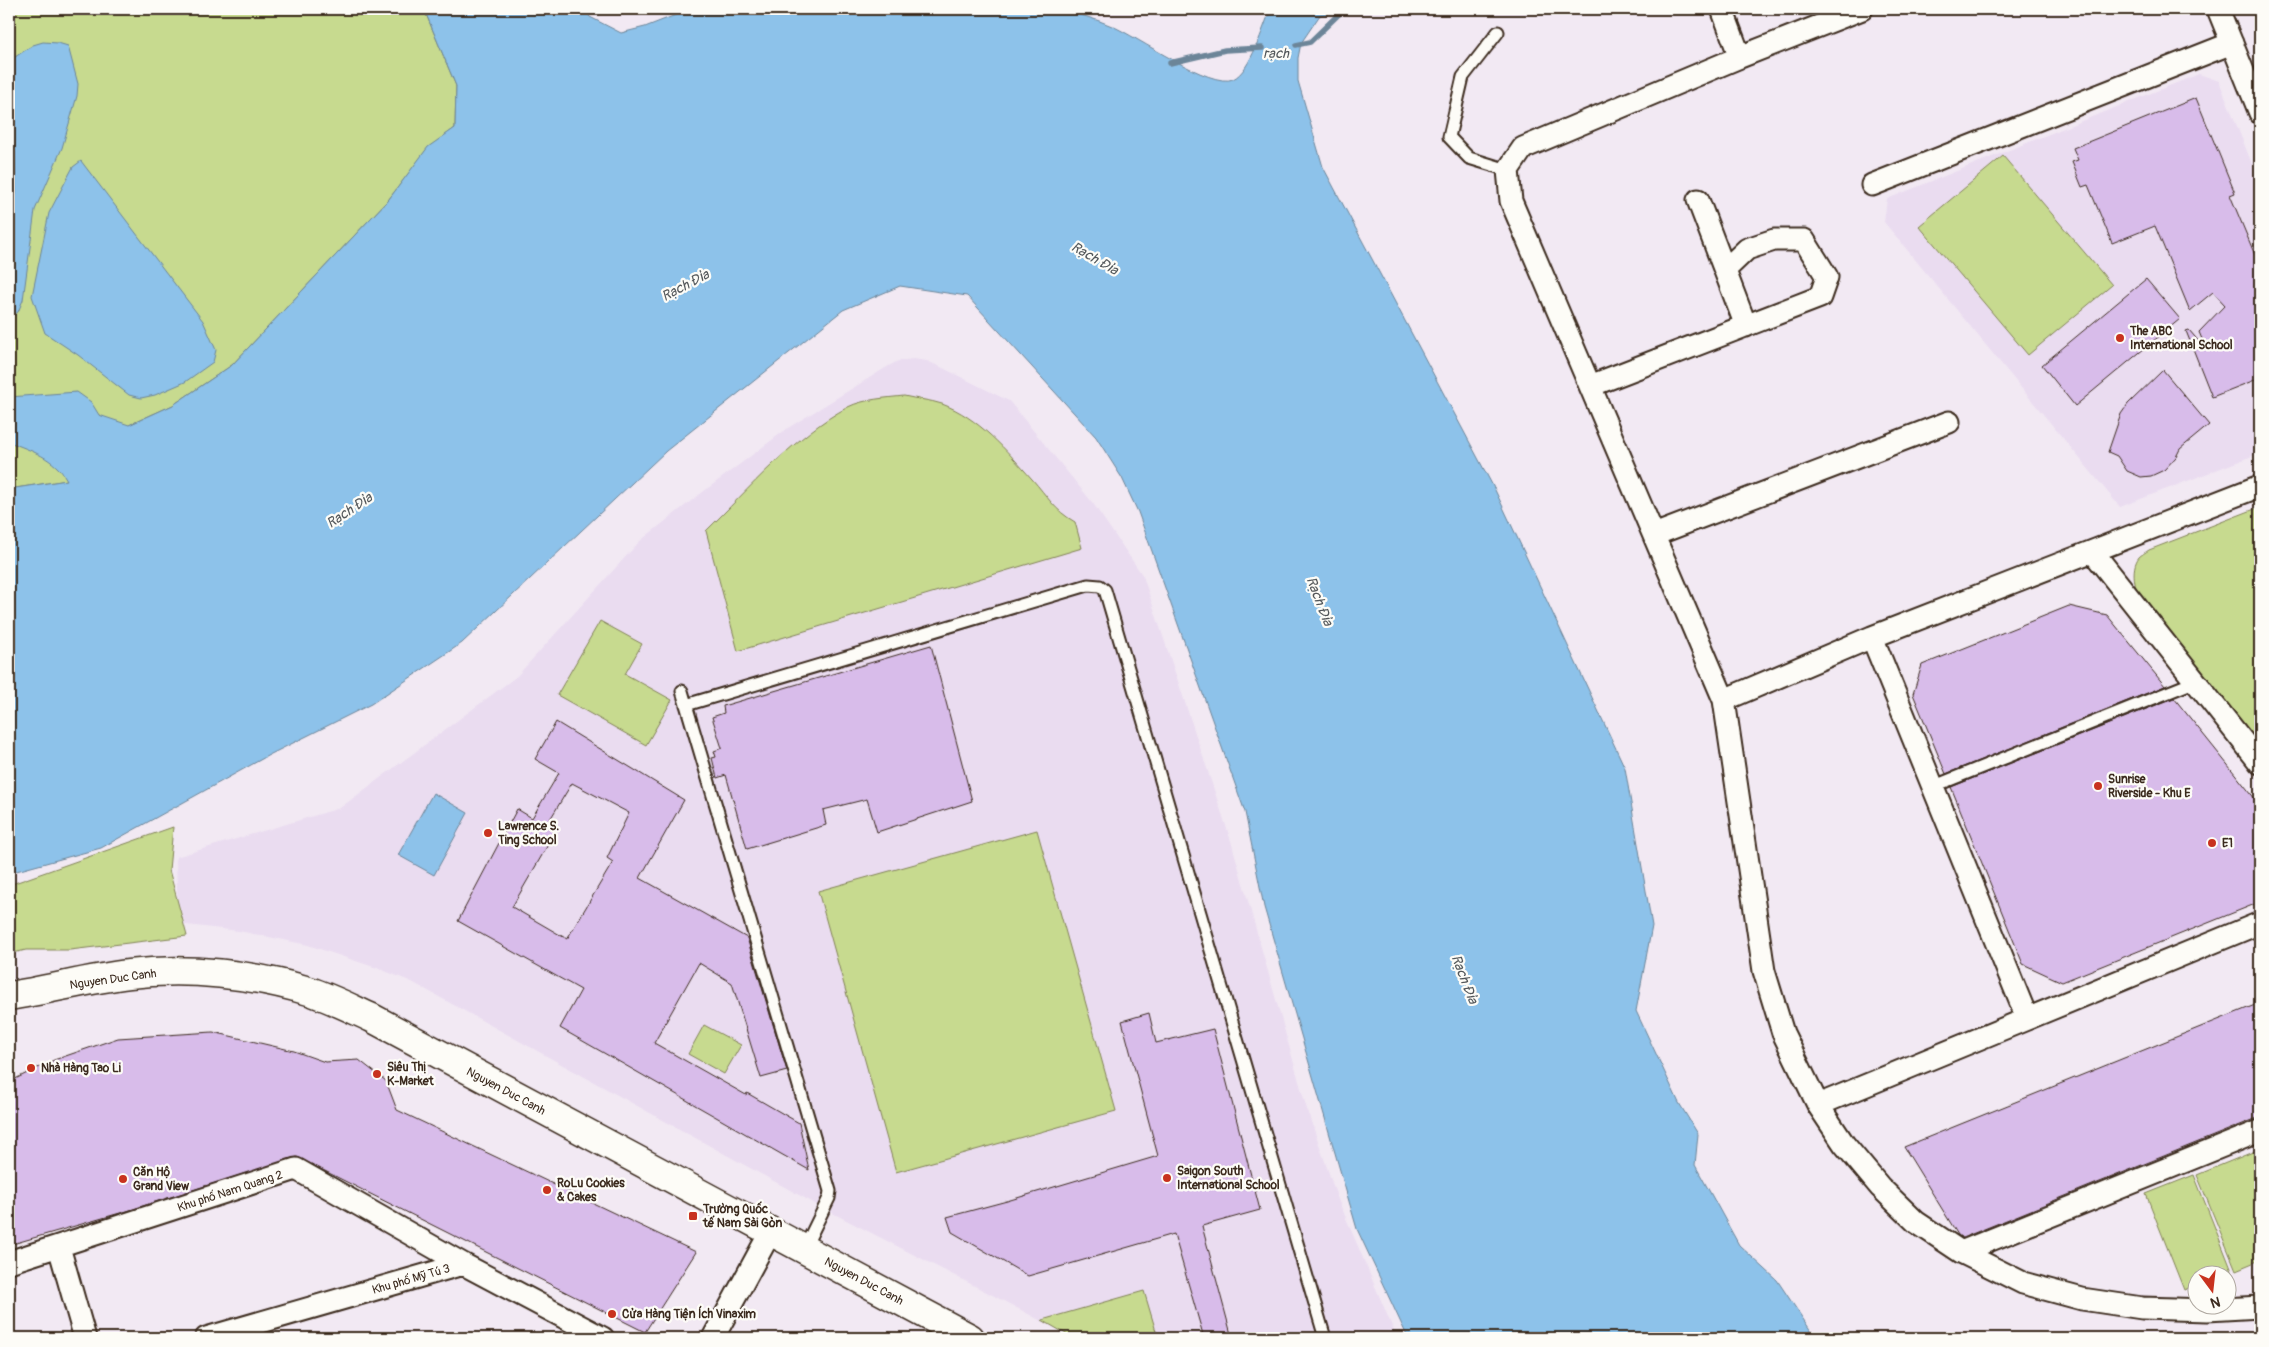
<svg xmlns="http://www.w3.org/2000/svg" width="2269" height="1347" viewBox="0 0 2269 1347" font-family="Pangolin,sans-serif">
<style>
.built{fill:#eadcf0}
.green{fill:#c7da8f;stroke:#818256}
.water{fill:#8dc2ea;stroke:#6c8598}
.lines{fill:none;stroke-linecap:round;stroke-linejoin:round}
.stream{stroke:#6c8598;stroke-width:5.5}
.building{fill:#d8bcea;stroke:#3b2a1e;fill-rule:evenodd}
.service-casing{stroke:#3b2a1e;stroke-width:15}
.minor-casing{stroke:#3b2a1e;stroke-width:25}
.secondary-casing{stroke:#3b2a1e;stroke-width:31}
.service{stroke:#fdfcf7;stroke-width:11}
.minor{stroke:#fdfcf7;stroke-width:21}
.secondary{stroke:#fdfcf7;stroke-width:28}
.poi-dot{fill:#c8321e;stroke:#fdfcf7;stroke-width:2}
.labels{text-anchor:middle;stroke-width:4.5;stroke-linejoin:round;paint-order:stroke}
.poi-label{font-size:12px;font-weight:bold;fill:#3b2a1e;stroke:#fdfcf7;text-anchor:start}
.street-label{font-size:12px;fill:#3b2a1e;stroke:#fdfcf7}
.water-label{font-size:14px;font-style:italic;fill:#54585b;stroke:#fdfcf7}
</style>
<rect width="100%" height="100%" fill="#f2e9f3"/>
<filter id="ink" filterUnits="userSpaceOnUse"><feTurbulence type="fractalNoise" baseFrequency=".02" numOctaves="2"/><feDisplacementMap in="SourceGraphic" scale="10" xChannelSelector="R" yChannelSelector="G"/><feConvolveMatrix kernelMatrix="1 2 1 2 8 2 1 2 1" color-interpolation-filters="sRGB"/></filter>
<g filter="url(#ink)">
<path class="built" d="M2199,74L2219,81L2260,184V453L2120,507L1884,222L1887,199Z
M913,359L927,361L945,369L1009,401L1092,502L1143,576L1231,841L1306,1106L1337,1197L1397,1338H1073L1000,1299L819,1206L412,982L380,969L308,945L239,931L178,924L176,857L340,808L517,676L640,541L691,501L788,428L887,367L898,361Z"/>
<path class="green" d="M9,9H424L456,86L455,128L428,148L389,199L232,365L173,405L129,425L68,480L9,489Z
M2003,156L2112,285L2028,355L1919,226Z
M904,396C916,399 930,400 942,404C978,417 1007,451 1032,479C1048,497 1054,510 1075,522L1082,548L738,651L706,531C749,489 795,435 848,407C864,399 886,398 904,396Z
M2260,507V743L2141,600C2135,589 2130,569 2139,557C2141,555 2146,552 2149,550Z
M600,621L642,644L625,674L672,700L646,745L557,695Z
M173,827L169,870L187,936L70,950H26L9,954V885Z
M1037,830L1116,1111L896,1172L818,891Z
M704,1025L741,1045L724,1074L688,1054Z
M2260,1149V1260L2236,1270L2197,1175Z
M2194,1175L2232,1271L2223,1274H2196V1285L2184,1290L2146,1194Z
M1144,1291L1158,1338H1073L1042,1320Z"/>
<path class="water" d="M424,9H584L590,17L621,33L645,27L691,9H1061C1078,14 1096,19 1112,26C1136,36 1211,89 1233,79C1251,71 1263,26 1271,9H1354L1320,15L1301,43L1298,58V81L1323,167L1495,490L1625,768L1652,926L1636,1011L1679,1103L1698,1134L1695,1165L1739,1245L1777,1280L1811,1331L1822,1338H1408L1357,1229L1264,907L1245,812L1138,512L1122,478L1096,437L967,296L900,286L843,310L666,451L462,643L371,704L269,755L101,848L9,873V489L67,480C55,458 30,450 9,442V397L77,392L91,402L99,415L129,425L173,405L232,365L389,199L428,147L455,128L456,86Z
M1366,9H1435L1408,11Z
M43,42L58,43L68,46L78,84L77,96L62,148L35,210L23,300L18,312L9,319V236L16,193L15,152L9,131V61L33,45Z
M81,161L203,321L216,350L213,362L185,382L155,395L141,398L129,395L78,355L45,333L32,296L49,213L73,167Z
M433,793L468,813L434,875L398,855Z"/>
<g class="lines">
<path class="stream" d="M1296,45L1310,42L1344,9
M1170,63L1225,50L1262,48"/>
</g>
<path class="building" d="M2196,98L2235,193L2230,195L2260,267V378L2212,397L2186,331L2189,330L2207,351L2199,332L2225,305L2213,292L2190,311L2155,226L2112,243L2088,185L2082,187L2072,162L2078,160L2073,148Z
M2146,279L2180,319L2075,406L2042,365Z
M2163,370L2209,425L2180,449L2176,457L2164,470L2151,476L2141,477L2127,471L2117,456L2108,452L2121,414L2128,404Z
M2069,606L2107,615L2165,686L1946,774L1913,694L1922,665Z
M931,645L972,801L877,832L867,799L823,810L826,825L747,849L726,775L717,778L712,758L716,757L714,751L722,748L712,717L724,713L723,706Z
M2174,698L2260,805V902L2062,982L2023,964L1951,787Z
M556,722L684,800L640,878L747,938L787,1071L761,1078L732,983L699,963L654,1043L746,1095L747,1093L799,1123L809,1170L560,1028L581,990L458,921L517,809L532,818L559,773L535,759ZM572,783L629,813L607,858L613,862L567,939L512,907L556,831L546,826Z
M2260,1003V1117L1962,1238L1958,1235L1904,1147Z
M1149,1013L1156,1043L1213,1029L1260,1210L1202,1226L1232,1338H1204L1174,1234L1028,1276L952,1232L947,1217L1007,1201L1158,1156L1122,1021Z
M213,1032L294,1051L325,1062L359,1060L386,1081L397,1110L696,1252L645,1332L297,1157L127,1211L9,1245V1082L54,1060L118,1038Z"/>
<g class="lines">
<defs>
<path id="service" d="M1498,32L1463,77L1449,137L1469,158L1508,170
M682,691L830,1191L829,1198L804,1249
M686,705L1088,585L1100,586L1105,590L1325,1338
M1932,787L2194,682"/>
<path id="minor" d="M1722,9L1740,57
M1862,9L1740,57L1523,148L1508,170L1511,201L1724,700L1764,971L1783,1033L1818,1105L1844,1144L1880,1187L1916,1222L1961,1252L2023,1283L2082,1299L2142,1308L2207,1310L2260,1307
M2218,9L2260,113
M1872,185L2232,43
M1698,200L1746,326
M1590,386L1820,297L1827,277L1804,240H1774L1747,249L1725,270
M1654,535L1949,422
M2093,552L2260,763
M1872,637L2027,1018
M1724,700L1872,637L2260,486
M1818,1105L2260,923
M59,1247L85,1338
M1961,1252L2260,1131
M9,1262L296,1169L463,1264L603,1338
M206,1338L463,1264
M713,1338L771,1231"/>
<path id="secondary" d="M9,996C49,990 88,979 129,974C187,967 253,974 309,991C331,998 352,1009 372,1018L970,1338"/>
</defs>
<use href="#service" class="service-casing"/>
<use href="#minor" class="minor-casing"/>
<use href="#secondary" class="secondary-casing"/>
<use href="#service" class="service"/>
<use href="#minor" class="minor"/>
<use href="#secondary" class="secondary"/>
</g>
</g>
<g class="poi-dot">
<circle cx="2120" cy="338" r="5"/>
<circle cx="2098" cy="786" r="5"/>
<circle cx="488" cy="833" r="5"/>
<circle cx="2212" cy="843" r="5"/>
<circle cx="31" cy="1068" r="5"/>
<circle cx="377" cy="1074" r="5"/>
<circle cx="1167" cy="1178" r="5"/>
<circle cx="123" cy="1179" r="5"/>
<circle cx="547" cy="1190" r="5"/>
<rect x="688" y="1211" width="10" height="10" rx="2.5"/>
<circle cx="612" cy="1314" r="5"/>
</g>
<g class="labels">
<g class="poi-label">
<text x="2130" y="335">The ABC<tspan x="2130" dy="14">International School</tspan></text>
<text x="2108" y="783">Sunrise<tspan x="2108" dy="14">Riverside - Khu E</tspan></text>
<text x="498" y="830">Lawrence S.<tspan x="498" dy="14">Ting School</tspan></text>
<text x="2222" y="847">E1</text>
<text x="387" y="1071">Siêu Thị<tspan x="387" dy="14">K-Market</tspan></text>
<text x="41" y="1072">Nhà Hàng Tao Li</text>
<text x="1177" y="1175">Saigon South<tspan x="1177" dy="14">International School</tspan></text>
<text x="133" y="1176">Căn Hộ<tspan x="133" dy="14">Grand View</tspan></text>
<text x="557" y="1187">RoLu Cookies<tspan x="557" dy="14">&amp; Cakes</tspan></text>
<text x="703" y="1213">Trường Quốc<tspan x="703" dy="14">tế Nam Sài Gòn</tspan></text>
<text x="622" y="1318">Cửa Hàng Tiện Ích Vinaxim</text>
</g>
<g class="street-label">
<text transform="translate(113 979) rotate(-8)" y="4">Nguyen Duc Canh</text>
<text transform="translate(506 1091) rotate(28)" y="4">Nguyen Duc Canh</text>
<text transform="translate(230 1191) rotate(-18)" y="4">Khu phố Nam Quang 2</text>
<text transform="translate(411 1279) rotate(-16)" y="4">Khu phố Mỹ Tú 3</text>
<text transform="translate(864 1281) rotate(28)" y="4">Nguyen Duc Canh</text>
</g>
<g class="water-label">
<text x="1276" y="58">rạch</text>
<text transform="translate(1095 258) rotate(30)" y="5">Rạch Đỉa</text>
<text transform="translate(685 285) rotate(-28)" y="5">Rạch Đỉa</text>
<text transform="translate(349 510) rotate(-34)" y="5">Rạch Đỉa</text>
<text transform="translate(1320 601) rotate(69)" y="5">Rạch Đỉa</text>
<text transform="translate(1465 979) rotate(69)" y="5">Rạch Đỉa</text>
</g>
</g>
<rect width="2269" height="1347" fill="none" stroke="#fdfcf7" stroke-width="30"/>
<rect x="15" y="15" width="2239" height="1317" fill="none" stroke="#3b2a1e" stroke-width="2" filter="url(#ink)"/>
<g transform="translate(2212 1290) rotate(165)"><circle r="24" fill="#fdfcf7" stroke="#afa8a0"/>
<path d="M0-4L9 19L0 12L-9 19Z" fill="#c8321e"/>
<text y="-8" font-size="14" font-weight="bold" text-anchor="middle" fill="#3b2a1e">N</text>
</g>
</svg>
